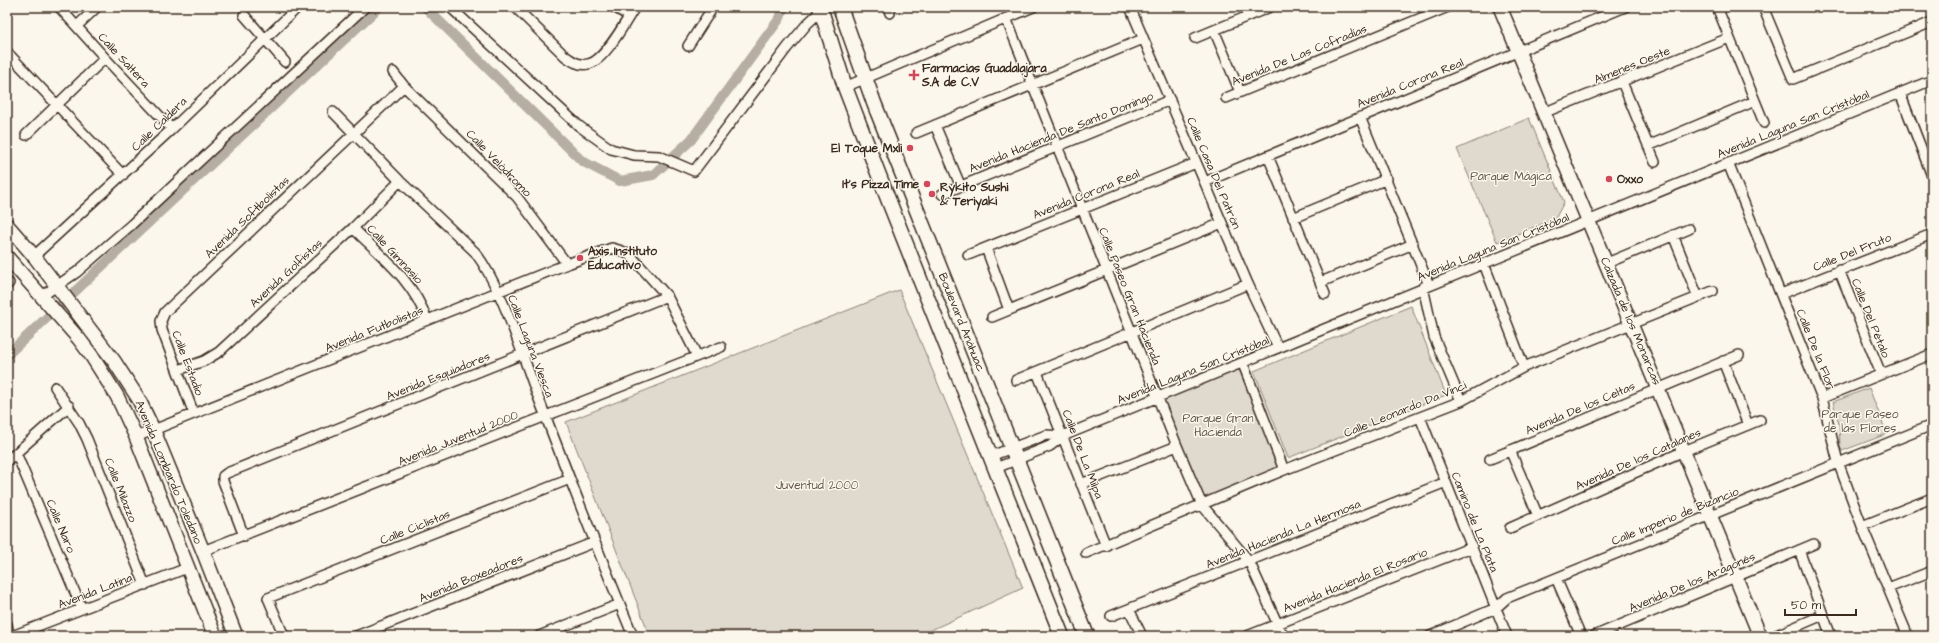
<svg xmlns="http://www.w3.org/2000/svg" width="1939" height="643" viewBox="0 0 1939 643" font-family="'Architects Daughter',sans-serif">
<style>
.green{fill:#dfd9ce;stroke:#8d8276}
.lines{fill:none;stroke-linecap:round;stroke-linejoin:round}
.canal{stroke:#b6aea2;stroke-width:10}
.street-casing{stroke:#3b2a1e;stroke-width:12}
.secondary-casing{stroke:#3b2a1e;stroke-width:16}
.primary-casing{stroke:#3b2a1e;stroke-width:17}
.street{stroke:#fbf7ec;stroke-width:9}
.secondary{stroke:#fbf7ec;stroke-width:13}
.primary{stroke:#fbf7ec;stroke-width:14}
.poi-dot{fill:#d1495b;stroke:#fbf7ec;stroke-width:1.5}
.labels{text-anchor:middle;stroke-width:3;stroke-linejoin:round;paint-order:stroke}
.street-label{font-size:12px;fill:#3b2a1e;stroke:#fbf7ec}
.poi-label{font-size:12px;font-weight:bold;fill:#3b2a1e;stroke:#fbf7ec;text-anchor:start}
.park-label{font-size:12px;fill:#64564a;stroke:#fbf7ec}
</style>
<rect width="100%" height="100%" fill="#fbf7ec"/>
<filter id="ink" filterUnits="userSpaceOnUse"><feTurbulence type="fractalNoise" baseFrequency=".025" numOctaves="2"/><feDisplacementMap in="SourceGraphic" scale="8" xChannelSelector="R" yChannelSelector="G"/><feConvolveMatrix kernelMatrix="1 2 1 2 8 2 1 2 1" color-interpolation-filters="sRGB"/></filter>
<g filter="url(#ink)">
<path class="green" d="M1529,118L1564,202L1555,219L1497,242L1457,149Z
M899,290L1023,588L931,630L927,636H650L566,422Z
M1411,306L1446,395L1288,458L1254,371Z
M1240,369L1280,467L1205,500L1163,399Z
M1869,388L1887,434L1842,451L1840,446L1839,424L1833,402Z"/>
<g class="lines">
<path class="canal" d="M425,7L582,161L620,181L653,175L691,140L780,18L784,7
M7,355L379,7"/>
<defs>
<path id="street" d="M59,7L105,58L172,129
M450,7L579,126L611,149L634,155L659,156L694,171L787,48L807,24L824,8
M515,7L565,56C572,61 579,66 588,64C604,62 626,21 635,7
M614,7L629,16
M888,7L890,13
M1130,7L1248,284L1278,348
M1717,7L1764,123
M1763,7L1793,79L1932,22
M244,15L285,62
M1006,18L1177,446L1202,505L1249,561L1283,636
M77,26L97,7
M1214,30L1240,92
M1195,38L1270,7
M688,46L713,7
M7,52L123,175
M393,72L404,86L517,197L567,264
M1622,82L1655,162
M845,87L1033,7
M1900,93L1932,176
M1226,98L1448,7
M333,112L400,181L475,252C503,289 520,350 537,394C568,475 600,556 633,636
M1543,113L1729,38
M1360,117L1429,285
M935,125L961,187
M916,133L1143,39
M26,135L105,58
M1648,146L1755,101
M1268,156L1325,294
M1728,163L1822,398L1838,462L1862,526L1908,636
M1205,182L1625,7
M942,194L1170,100
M1293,218L1387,179
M353,228C382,257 413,280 427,320
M1673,235L1698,297
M986,248L1009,310
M968,255L1196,163
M34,256L172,129L298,7
M1607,263L1689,229
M1484,264L1524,367
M1839,270L1881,374
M1321,282L1413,244
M7,285L9,283
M1423,287L1434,337L1461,401
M1781,294L1932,234
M42,296L77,272L132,224L365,7
M992,317L1222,223
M1723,361L1748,425
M1243,364L1284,470
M178,370L204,361L219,352L353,228L400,181
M1037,372L1106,546
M1016,380L1248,284
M55,387L79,423L87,439L145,585
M1822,398L1932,354
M194,414L162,330L161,321L165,312L404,86
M1420,417L1507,636
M136,437L567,264L612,248L622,251L631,256L667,296L697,356
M1510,450L1538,516
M16,453L82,609
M991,456L1046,435L1063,436
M1490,459L1739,355
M7,461L69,406
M996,468L1050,446L1063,436C1353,318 1642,198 1932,80
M1081,484L1177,446
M1862,526L1932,498
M1510,528L1684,451L1760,420
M244,536L223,481V476L227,473L667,296
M1799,550L1831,636
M203,551L721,347
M1086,553L1284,470L1461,401L1524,367L1713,291
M1556,578L1581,636
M1888,588L1932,571
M1129,609L1142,636
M1111,616L1446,482
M7,624L9,636
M12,636L187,568
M284,636L268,598L570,479
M356,636L595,542
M539,636L620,604
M1247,636L1472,547
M1430,636L1496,608L1507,598L1932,425
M1594,636L1814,544
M1774,636L1823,615"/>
<path id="secondary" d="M1500,7L1760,636
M7,225L34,256L114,361L138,398L153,429L203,551L236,636
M7,257L79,339L91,355L117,396L136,437L215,636"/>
<path id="primary" d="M820,7L845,87L888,199L1062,636
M840,7L874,103L1087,636"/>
</defs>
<use href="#street" class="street-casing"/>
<use href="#secondary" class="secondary-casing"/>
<use href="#primary" class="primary-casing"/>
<use href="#street" class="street"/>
<use href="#secondary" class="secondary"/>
<use href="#primary" class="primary"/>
</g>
</g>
<g class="poi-dot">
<path d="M912 69h4v4h4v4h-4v4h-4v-4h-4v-4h4z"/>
<circle cx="910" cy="148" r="4"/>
<circle cx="1609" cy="179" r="4"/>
<circle cx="927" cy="184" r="4"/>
<circle cx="932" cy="194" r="4"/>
<circle cx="580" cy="258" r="4"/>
</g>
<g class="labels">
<g class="street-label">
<text transform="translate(1299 55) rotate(-22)" y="4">Avenida De Las Cofradías</text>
<text transform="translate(124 60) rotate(47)" y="4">Calle Saltera</text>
<text transform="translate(1632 65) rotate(-22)" y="4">Almenes Oeste</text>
<text transform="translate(1410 83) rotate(-22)" y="4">Avenida Corona Real</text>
<text transform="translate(159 124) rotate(-44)" y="4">Calle Caldera</text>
<text transform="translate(1793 124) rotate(-22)" y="4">Avenida Laguna San Cristóbal</text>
<text transform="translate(1061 132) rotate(-22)" y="4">Avenida Hacienda De Santo Domingo</text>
<text transform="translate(499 163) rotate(46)" y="4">Calle Velódromo</text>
<text transform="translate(1214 173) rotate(67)" y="4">Calle Casa Del Patrón</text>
<text transform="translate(1086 194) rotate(-22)" y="4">Avenida Corona Real</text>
<text transform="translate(247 217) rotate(-44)" y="4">Avenida Softbolistas</text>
<text transform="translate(1493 247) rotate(-22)" y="4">Avenida Laguna San Cristóbal</text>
<text transform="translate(1852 252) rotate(-22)" y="4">Calle Del Fruto</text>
<text transform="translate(395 254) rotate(47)" y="4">Calle Gimnasio</text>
<text transform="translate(286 273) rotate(-43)" y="4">Avenida Golfistas</text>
<text transform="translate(1130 296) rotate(68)" y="4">Calle Paseo Gran Hacienda</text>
<text transform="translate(1871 318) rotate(68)" y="4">Calle Del Pétalo</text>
<text transform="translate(1631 321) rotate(67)" y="4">Calzada de los Monarcas</text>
<text transform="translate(962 322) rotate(68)" y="4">Boulevard Anáhuac</text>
<text transform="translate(374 329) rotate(-22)" y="4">Avenida Futbolistas</text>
<text transform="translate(531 346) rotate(69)" y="4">Calle Laguna Viesca</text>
<text transform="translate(1816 349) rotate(68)" y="4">Calle De la Flor</text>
<text transform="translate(188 363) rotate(69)" y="4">Calle Estadio</text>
<text transform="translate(1193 370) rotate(-22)" y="4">Avenida Laguna San Cristóbal</text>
<text transform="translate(438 376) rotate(-22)" y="4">Avenida Esquiadores</text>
<text transform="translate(1580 408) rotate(-23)" y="4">Avenida De los Celtas</text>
<text transform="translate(1405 409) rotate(-22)" y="4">Calle Leonardo Da Vinci</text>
<text transform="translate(458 438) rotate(-22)" y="4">Avenida Juventud 2000</text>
<text transform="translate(1083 454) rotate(69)" y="4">Calle De La Milpa</text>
<text transform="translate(1638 459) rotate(-24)" y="4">Avenida De los Catalanes</text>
<text transform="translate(169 472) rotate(67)" y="4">Avenida Lombardo Toledano</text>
<text transform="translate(121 490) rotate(68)" y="4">Calle Milazzo</text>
<text transform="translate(1675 516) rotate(-22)" y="4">Calle Imperio de Bizancio</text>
<text transform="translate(1475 522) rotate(68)" y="4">Camino de La Plata</text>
<text transform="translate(61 526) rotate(67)" y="4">Calle Naro</text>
<text transform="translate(415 527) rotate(-22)" y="4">Calle Ciclistas</text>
<text transform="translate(1283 534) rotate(-22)" y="4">Avenida Hacienda La Hermosa</text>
<text transform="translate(471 578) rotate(-22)" y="4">Avenida Boxeadores</text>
<text transform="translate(1355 580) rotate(-22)" y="4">Avenida Hacienda El Rosario</text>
<text transform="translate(1692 582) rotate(-23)" y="4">Avenida De los Aragonés</text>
<text transform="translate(95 591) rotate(-21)" y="4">Avenida Latina</text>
</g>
<g class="poi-label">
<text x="922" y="72">Farmacias Guadalajara<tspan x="922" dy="14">S.A de C.V</tspan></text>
<text x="902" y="152" text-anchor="end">El Toque Mxli</text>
<text x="1617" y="183">Oxxo</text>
<text x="919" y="188" text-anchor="end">It's Pizza Time</text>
<text x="940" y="191">Rykito Sushi<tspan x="940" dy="14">&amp; Teriyaki</tspan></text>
<text x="588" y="255">Axis Instituto<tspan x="588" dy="14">Educativo</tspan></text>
</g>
<g class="park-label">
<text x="1511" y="180">Parque Mágica</text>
<text x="1860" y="418">Parque Paseo<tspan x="1860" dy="14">de las Flores</tspan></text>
<text x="1218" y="422">Parque Gran<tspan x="1218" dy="14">Hacienda</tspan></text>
<text x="817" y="489">Juventud 2000</text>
</g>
</g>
<rect width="1939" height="643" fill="none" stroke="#fbf7ec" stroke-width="24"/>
<rect x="12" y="12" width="1915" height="619" fill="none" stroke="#3b2a1e" stroke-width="1.5" filter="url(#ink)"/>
<path d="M1785 609v6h71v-6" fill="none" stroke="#3b2a1e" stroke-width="2"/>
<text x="1791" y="609" font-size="12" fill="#3b2a1e" stroke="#fbf7ec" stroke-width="3" paint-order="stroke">50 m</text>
</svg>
